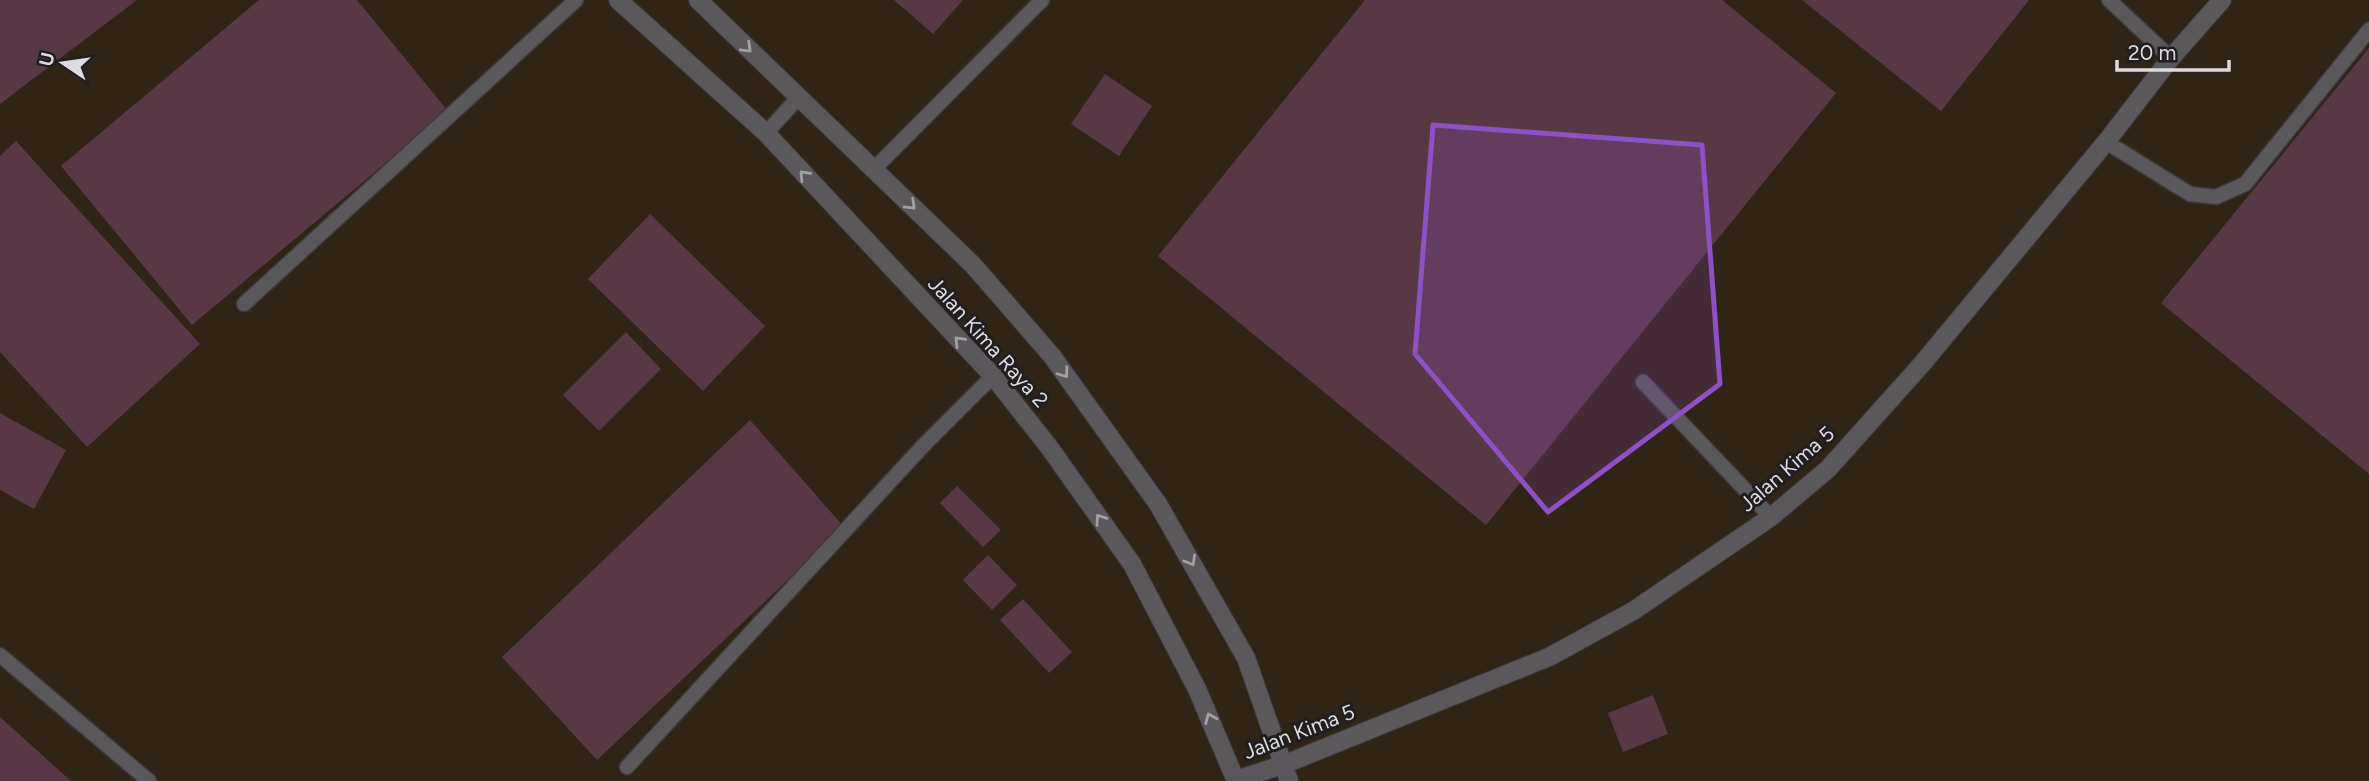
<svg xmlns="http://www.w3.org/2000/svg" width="2369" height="781" viewBox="0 0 2369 781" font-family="Figtree,sans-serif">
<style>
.industrial{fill:#302416}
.building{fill:#573945}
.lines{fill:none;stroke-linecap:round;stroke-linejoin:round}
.service-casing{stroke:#3d3b3d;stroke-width:17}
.minor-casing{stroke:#3d3b3d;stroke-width:20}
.service{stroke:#5b585c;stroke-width:14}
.minor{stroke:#5b585c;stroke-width:18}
.oneway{stroke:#a2a0a3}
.marked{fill:#8f4fc5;fill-opacity:0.2;stroke:#8f4fc5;stroke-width:5;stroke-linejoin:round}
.labels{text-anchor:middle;stroke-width:6;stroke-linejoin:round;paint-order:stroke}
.street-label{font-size:21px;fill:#dddbdd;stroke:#211e22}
</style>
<rect width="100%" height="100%" fill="#211e22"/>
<path class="industrial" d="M0,0H2369V781H0Z"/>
<path class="building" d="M0,0H137L0,104Z
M259,0H357L448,111L192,325L61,166Z
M894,0H963L933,34Z
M1365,0H1722L1836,93L1486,525L1158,256Z
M1802,0H2029L1941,111Z
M2369,48V474L2161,303Z
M1105,74L1152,106L1119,156L1071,124Z
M16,141L200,344L87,447L0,352V156Z
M650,214L765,326L703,391L588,279Z
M626,332L661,369L599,431L563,395Z
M0,413L66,450L34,509L0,490Z
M750,420L844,527L597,760L502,657Z
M957,486L1001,530L983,547L940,503Z
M988,555L1017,585L992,610L963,580Z
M1023,599L1072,652L1049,673L1000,620Z
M1653,695L1668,734L1623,752L1608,713Z
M0,717L71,781H0Z"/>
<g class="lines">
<defs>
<path id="service" d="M2109,0L2171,58
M766,133L798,98
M2106,142L2190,194L2216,197L2245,184L2369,30
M874,169L1042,0
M244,304L576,0
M1643,382L1771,517
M0,655L149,781
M627,767L922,447L993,376"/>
<path id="minor" d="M618,0L766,133L993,376L1049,447L1132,564L1197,689L1236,781
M698,0L973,265L1052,356L1158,504L1246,658L1289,781
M1236,780L1285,764L1549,657L1633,611L1771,517L1828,469L1922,364L2106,142L2171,58L2222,0"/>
</defs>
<use href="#service" class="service-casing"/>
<use href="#minor" class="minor-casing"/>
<use href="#service" class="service"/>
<use href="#minor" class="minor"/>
</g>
<defs><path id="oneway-chevron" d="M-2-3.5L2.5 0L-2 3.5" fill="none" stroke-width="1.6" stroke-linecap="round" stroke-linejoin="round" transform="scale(1.75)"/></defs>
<g class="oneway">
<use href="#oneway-chevron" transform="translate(747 48) rotate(44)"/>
<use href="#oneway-chevron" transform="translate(804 175) rotate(-133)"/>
<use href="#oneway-chevron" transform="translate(911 205) rotate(44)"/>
<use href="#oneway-chevron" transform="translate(959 341) rotate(-134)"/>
<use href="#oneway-chevron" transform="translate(1064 373) rotate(54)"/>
<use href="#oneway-chevron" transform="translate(1100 519) rotate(-125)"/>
<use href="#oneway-chevron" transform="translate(1191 561) rotate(60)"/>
<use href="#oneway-chevron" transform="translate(1210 718) rotate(-113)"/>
</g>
<path class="marked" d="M1433,125L1702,145L1720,384L1548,512L1415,354Z"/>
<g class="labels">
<g class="street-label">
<text transform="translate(988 342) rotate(48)" y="7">Jalan Kima Raya 2</text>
<text transform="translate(1787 469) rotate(-41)" y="7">Jalan Kima 5</text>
<text transform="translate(1299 732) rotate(-21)" y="7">Jalan Kima 5</text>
</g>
</g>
<g transform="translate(63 63) rotate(283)" stroke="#211e22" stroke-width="5" paint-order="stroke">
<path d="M0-5L12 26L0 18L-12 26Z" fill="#dddbdd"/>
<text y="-10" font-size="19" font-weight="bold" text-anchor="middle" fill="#dddbdd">U</text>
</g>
<path d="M2117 60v10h112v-10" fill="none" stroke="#dddbdd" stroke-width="3.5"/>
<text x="2128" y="60" font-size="21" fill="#dddbdd" stroke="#211e22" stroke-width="5" paint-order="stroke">20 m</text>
</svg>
